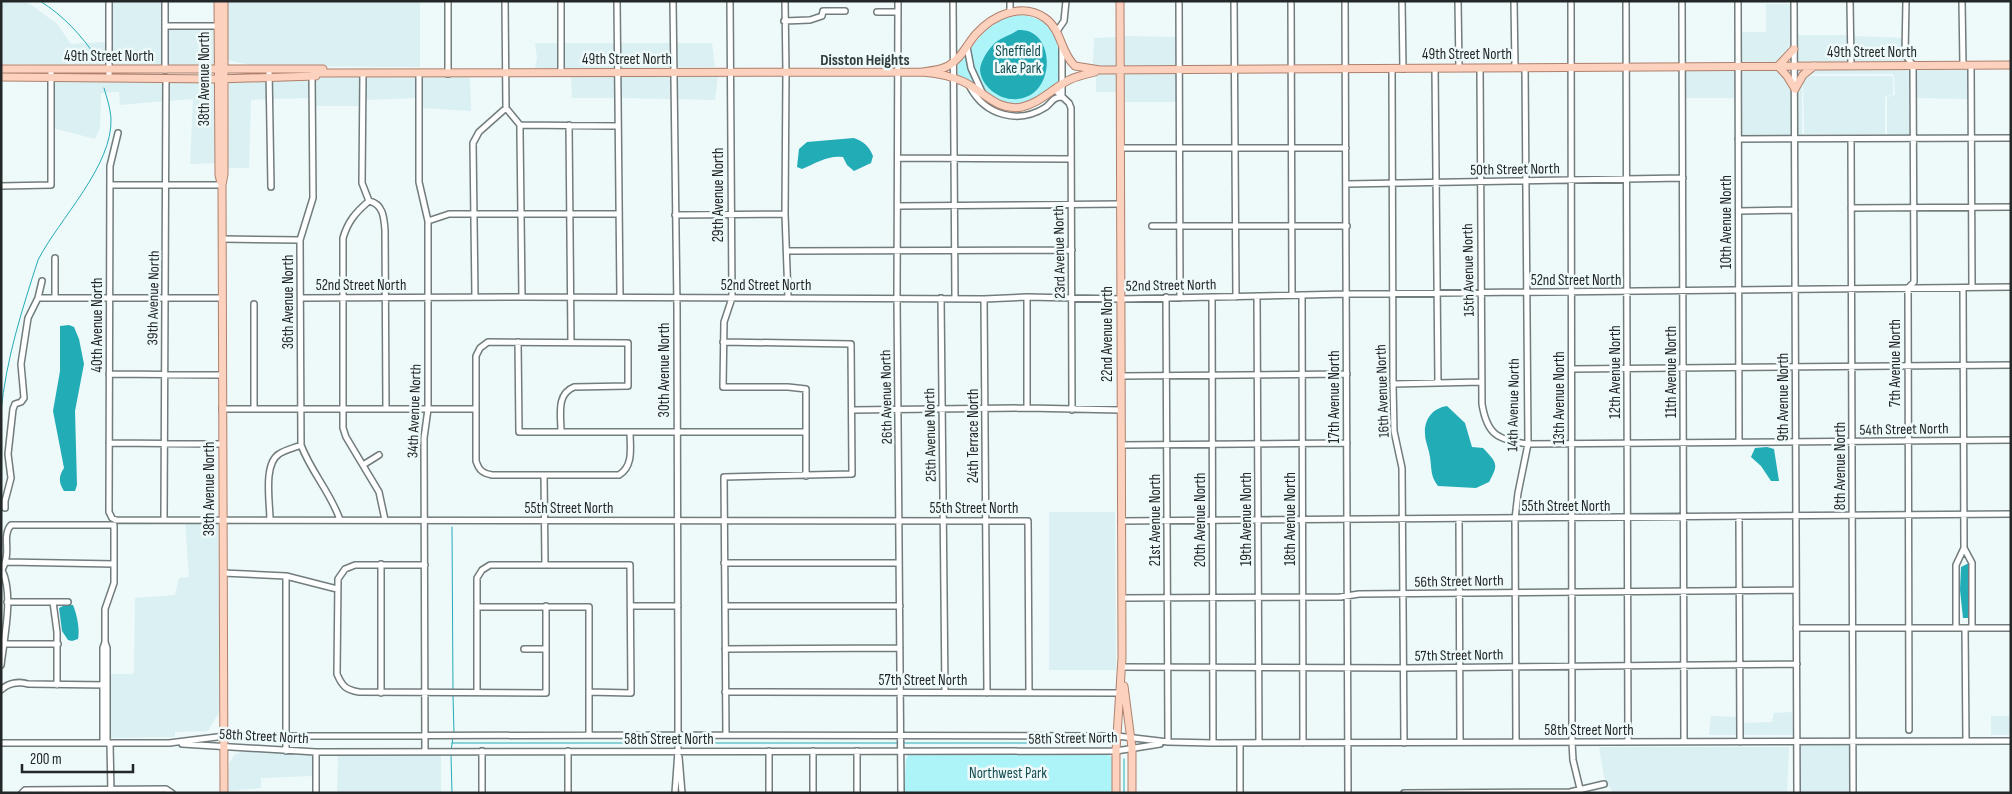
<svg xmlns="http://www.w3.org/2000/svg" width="2012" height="794" viewBox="0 0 2012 794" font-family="'Sofia Sans Condensed',sans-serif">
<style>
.built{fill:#dbf0f2;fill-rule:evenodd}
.green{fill:#adf4f9}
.water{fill:#22acb6}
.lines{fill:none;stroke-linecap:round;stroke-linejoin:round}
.stream{stroke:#22acb6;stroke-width:1}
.minor-casing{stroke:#727c7d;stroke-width:8}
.major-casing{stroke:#af816d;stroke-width:9}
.minor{stroke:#fff;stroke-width:5}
.major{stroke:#fcd1be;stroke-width:7}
.labels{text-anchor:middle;stroke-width:5;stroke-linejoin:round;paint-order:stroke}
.park-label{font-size:15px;fill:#164d51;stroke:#eef9fa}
.street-label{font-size:15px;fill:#232727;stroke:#eef9fa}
.neighbourhood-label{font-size:16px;font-weight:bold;fill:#333c3c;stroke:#eef9fa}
</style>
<rect width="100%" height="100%" fill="#eef9fa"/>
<path class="built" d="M1,1H20L30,4L57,24L71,44L106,42L107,32V65L2,64Z
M111,1H163V65H111Z
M228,1H420V67L254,66L228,60Z
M1766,4H1792V64L1740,65V32H1766Z
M167,28H216L215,65H167Z
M1797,35H1848V64H1797Z
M1122,36L1177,37V68H1123Z
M1853,36L1903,38L1908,62L1853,64Z
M1118,37V68H1093L1094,38Z
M535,43H559V68H535L537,58Z
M563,43H615L616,68H563Z
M620,43H671V67L620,68Z
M676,43H712L715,67H676Z
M1911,67L1912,136H1797V68ZM1803,74H1893L1894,76L1895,95L1887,97V134L1885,136H1804L1802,134V76Z
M1916,67H1969V99L1916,98Z
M1736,68V98H1686L1684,69Z
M1740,68H1792L1793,136L1741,137Z
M1101,72H1118V92H1096V74Z
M1123,72H1177V102H1123Z
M470,76L471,111L421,108V77Z
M571,76H616L615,98H572Z
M620,76H671V99L620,98Z
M676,76H718L715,100L676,99Z
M1803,76H1893V95L1885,96V134H1804Z
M360,77V106H315V78Z
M365,77H416V98L365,100Z
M310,78V98L271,99V80Z
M164,80V101L120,105L119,92L101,93L100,128L95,139L53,128L54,81Z
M168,80H215L216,163L190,164L193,99L168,101Z
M267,80V99L251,100L249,168H228L229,81Z
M1049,512H1115L1116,670H1049Z
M185,521L218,522L220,711L208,731L175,732V737L109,738L110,674H132L134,672L135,598L175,595L179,578L189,577Z
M1792,712L1793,735H1742V723L1772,722L1774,713Z
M1711,716L1736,717L1737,735H1709Z
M1991,716H2011V735H1991Z
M1799,744L1851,745V793H1799Z
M1599,747H1789L1787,793H1613L1604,777Z
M247,751L313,753V776L261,778V788L229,791V763L235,754Z
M441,755V793H337L338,756Z"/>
<path class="green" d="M1019,15C1059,18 1060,47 1060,80C1040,96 1016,116 991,96C980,88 971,81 958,76V63L986,30L1002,19Z
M909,754H1107L1112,757L1113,761V793H904L906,759Z"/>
<path class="water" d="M1018,30C1058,27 1057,103 1011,99C997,98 981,85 980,70C980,63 987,51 992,46C998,38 1010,36 1018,30Z
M854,138C864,142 869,146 873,156L871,163L854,171L847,165L843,157C828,155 816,163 802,169L797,167L799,149L807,142Z
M69,325L74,327L79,339L84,364L75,411L77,485L75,491H64C59,483 58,477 64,468L53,411L60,371V326Z
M1447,406L1465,423L1472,447L1483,448C1497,463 1499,464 1489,482L1476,488L1438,486C1430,475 1432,470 1430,457C1429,449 1425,441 1425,434C1424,419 1433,408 1447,406Z
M1767,447L1774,449L1779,481H1771L1761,466L1751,457L1755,448Z
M1969,563L1970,602L1968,618H1963L1960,590L1961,567Z
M65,605H73C77,615 80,629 78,639L72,641L68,640L62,631L59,608Z"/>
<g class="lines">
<path class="stream" d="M40,1C64,16 81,35 97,58
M1,412C6,359 22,310 38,260C59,219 113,166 111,118C110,107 107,98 104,88
M452,527L453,691
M453,695L454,733
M452,743H677
M681,743H899
M903,743H1107
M451,751L453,737
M451,755L452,793
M1124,759V793"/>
<defs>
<path id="minor" d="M109,1V78
M165,1V70
M448,1V74
M505,1L506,108L520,125V133L522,297
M561,1V73
M617,1L620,297
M673,1L677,308L678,692V751L675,793
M730,1L732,298L724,322L723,387H788L806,389V476
M785,1L786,72L785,214L788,297
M898,1L897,298L901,793
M953,1L955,298
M1010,1V12
M1179,1L1180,298
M1234,1L1236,297
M1291,1L1292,295
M1345,1L1348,793
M1402,1L1403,69
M1458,1L1459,68
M1514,1L1515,68
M1571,1L1572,742L1573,760L1581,793
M1626,1L1628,742
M1682,1L1684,742
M1738,1L1739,442
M1794,1L1797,793
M1850,1L1851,66
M1906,1L1905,55L1913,65L1914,282L1908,288L1909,730
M1962,1L1963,65
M877,12H897
M784,21L810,20L822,16L823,11H845
M165,26H218
M1057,31L1064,21L1066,1
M967,47L971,68L982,92
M1971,65L1972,287
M1435,68L1438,383
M1480,68L1482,404C1487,435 1498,440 1528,444L2011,440
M1392,69L1393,384L1394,431L1402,468L1404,743
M269,70L271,187
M363,73L362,183L369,201C383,204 384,217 385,230L386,409
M419,74V182L428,221V409L424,438L425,751
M312,76L313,198L300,240L301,445C311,472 331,493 340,520
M970,87C985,115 1018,125 1046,107C1052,102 1053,97 1062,97
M1054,89L1069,103L1071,108L1072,410
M1062,97V48
M520,125L617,126
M569,125L571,342
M118,133L110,166L109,512L112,518L116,520L1028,521L1029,693
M1738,139L2011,138
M1851,139L1853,793
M1121,148H1346
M898,158L1071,159
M1347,184L1683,178
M110,185H222
M1,186L51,185V69
M369,201C356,212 348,221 343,238V428L346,437L379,492L385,520
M899,206L1120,204
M1851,208L2011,207
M1739,211L1795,210
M675,215L785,214
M428,221L449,214H619
M1152,226H1347
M222,239L300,240
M787,251L1072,250
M55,258V297
M1302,295L1303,743
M1257,296L1259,743
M475,297L473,143L479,132L506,108
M1027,297V408
M1166,297L1168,742
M1212,297L1213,743
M38,298H222
M301,298L522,297L984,299L1027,297L1121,299L1347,294L2011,287
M941,298L945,692
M984,299L987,693
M518,342L519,432H806
M723,342L851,344L852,474L724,477L726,735
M1572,369L2011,365
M109,374L222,375
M1121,376L1347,374
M1393,384L1482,382
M222,409H476
M254,409V304
M852,410L1027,408L1121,410
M561,432C561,415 556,394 574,387L628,386V343L488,342L480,348L476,356V461C479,470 482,473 492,475H619C634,466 630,447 630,432
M109,443L222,444
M1122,445L1347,443
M363,465L379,455
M544,475L545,564
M5,508V501L11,478L8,454L13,409L15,404L21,402L24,398L21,364L28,318L38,298L42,281
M1739,517L1740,742
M164,519L166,78
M1459,519L1460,742
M270,520C270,503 263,464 279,454C285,450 294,448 301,445
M1121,521L2011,514
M1964,548L1972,563V628
M6,562L114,564
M724,563H899
M381,564V693
M425,565H355L345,569L338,579L337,674C342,686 346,690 359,692L546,693V606
M223,573L286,576L337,589
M286,576V751
M1122,598L1340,597L1359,594L1796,590
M7,602H68
M53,602L57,632V685
M631,606H678
M725,606H900
M477,607H589V735
M1796,628H2011
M1956,628V565L1964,548L1963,288
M1965,628L1966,741
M105,642L107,648V743
M4,644H58
M524,649H546
M725,649L900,648
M1,665C4,639 14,594 2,570C3,567 5,565 5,562C10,550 2,535 11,525H114V583L105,609V642L103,648V743
M1122,667L1405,668L1797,664
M1,690C8,683 19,681 28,684L107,685
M477,692V578L482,570L490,565H630L631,693L589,692
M725,692L1121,693
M1516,742L1515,519L1518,493L1528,444L1525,68
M1,743H171
M110,743L111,793
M169,743L225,736L678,735L1117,736L1168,742L1213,743L2011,741
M1240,743V793
M182,744L316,752L1116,751L1160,744
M568,751V793
M679,757L682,793
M22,793L25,790L166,789L172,793
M316,793V752
M482,793V751
M769,793V751
M813,793V751
M857,793V751
M1404,793L1570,792L1604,784"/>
<path id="major" d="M218,1L219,175L221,183
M224,1V174L222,185L224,793
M1778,66L1787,76L1795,89
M1778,66L1794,49
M1,69H323
M922,72C930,71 941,70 948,66C961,59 967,44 976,34C993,15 1022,2 1045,18C1062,30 1060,52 1075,66L1100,70L2011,65
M312,76L317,73L922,72C936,73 951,76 964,82C983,91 998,112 1022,107C1040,103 1053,88 1069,80C1077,76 1087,74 1095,72
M1,77L217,79L316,76
M1795,89L1803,75L1814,66
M1124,686L1132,748V793
M1116,793V751L1122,658L1120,1"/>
</defs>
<use href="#minor" class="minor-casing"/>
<use href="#major" class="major-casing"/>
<use href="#minor" class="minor"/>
<use href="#major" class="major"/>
</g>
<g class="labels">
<g class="park-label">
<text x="1018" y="56">Sheffield<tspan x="1018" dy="17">Lake Park</tspan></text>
<text x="1008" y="778">Northwest Park</text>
</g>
<g class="street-label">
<text x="1872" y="57">49th Street North</text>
<text x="1467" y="59">49th Street North</text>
<text x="109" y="61">49th Street North</text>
<text x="627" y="64">49th Street North</text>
<text transform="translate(204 79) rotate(-90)" y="5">38th Avenue North</text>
<text transform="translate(1515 169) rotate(-1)" y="5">50th Street North</text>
<text transform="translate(718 195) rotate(-90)" y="5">29th Avenue North</text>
<text transform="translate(1726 222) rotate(-90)" y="5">10th Avenue North</text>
<text transform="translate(1059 252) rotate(-91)" y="5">23rd Avenue North</text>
<text transform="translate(1468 270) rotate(-91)" y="5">15th Avenue North</text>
<text x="1576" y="285">52nd Street North</text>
<text x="361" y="290">52nd Street North</text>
<text x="766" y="290">52nd Street North</text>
<text transform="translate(1171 285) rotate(-1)" y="5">52nd Street North</text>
<text transform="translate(153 298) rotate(-89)" y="5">39th Avenue North</text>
<text transform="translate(288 302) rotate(-90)" y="5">36th Avenue North</text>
<text transform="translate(97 325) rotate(-90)" y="5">40th Avenue North</text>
<text transform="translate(1107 334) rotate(-90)" y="5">22nd Avenue North</text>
<text transform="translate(1895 363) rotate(-90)" y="5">7th Avenue North</text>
<text transform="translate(664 370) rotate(-90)" y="5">30th Avenue North</text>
<text transform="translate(1615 372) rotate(-90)" y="5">12th Avenue North</text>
<text transform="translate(1671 372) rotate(-90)" y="5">11th Avenue North</text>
<text transform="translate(1382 391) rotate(-92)" y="5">16th Avenue North</text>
<text transform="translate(886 397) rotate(-91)" y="5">26th Avenue North</text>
<text transform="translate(1334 397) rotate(-90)" y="5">17th Avenue North</text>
<text transform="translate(1783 397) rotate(-90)" y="5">9th Avenue North</text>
<text transform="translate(1559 398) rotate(-90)" y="5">13th Avenue North</text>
<text transform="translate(1513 405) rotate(-89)" y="5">14th Avenue North</text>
<text transform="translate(414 411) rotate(-88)" y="5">34th Avenue North</text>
<text transform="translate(1904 429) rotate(-1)" y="5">54th Street North</text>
<text transform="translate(930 435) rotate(-91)" y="5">25th Avenue North</text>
<text transform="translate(973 436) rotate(-90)" y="5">24th Terrace North</text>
<text transform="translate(1840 466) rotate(-90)" y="5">8th Avenue North</text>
<text transform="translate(209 489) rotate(-90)" y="5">38th Avenue North</text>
<text x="1566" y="511">55th Street North</text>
<text x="569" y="513">55th Street North</text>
<text x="974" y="513">55th Street North</text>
<text transform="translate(1246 519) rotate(-90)" y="5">19th Avenue North</text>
<text transform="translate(1290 519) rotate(-90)" y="5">18th Avenue North</text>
<text transform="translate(1155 520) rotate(-90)" y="5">21st Avenue North</text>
<text transform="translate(1200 520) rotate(-90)" y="5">20th Avenue North</text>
<text transform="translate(1459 581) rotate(-1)" y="5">56th Street North</text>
<text transform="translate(1459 655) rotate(-1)" y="5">57th Street North</text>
<text x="923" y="685">57th Street North</text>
<text x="1589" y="735">58th Street North</text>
<text transform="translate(264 736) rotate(3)" y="5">58th Street North</text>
<text transform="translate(1073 738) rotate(-1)" y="5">58th Street North</text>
<text x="669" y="744">58th Street North</text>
</g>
<g class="neighbourhood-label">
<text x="865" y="65">Disston Heights</text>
</g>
</g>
<rect width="2012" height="794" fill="none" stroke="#232727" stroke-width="5"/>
<path d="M22 764v8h111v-8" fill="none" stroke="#232727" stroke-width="2.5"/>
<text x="30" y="764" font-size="15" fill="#232727" stroke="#eef9fa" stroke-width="4" paint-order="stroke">200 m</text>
</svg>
